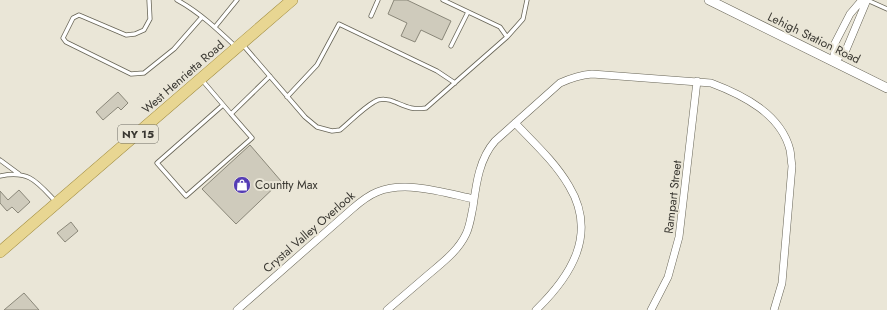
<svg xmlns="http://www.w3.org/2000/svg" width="887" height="310" viewBox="0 0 887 310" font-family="Jost,sans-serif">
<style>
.building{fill:#cfcbbc;stroke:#8a8779}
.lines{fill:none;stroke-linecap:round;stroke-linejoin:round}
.lane-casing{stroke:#676456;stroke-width:5}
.street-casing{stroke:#676456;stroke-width:8}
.secondary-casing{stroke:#676456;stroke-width:10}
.primary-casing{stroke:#a08c40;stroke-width:12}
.lane{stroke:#fff;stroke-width:3.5}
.street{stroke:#fff;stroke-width:7}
.secondary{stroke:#fff;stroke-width:9}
.primary{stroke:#e8d692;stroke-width:11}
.labels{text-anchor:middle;stroke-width:4;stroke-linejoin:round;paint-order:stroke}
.shield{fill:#eae6d7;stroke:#6d6b62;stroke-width:1}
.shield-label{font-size:11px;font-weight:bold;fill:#383630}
.street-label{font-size:12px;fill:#383630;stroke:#eae6d7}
.poi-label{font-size:12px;fill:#383630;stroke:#eae6d7;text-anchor:start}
</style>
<rect width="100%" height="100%" fill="#eae6d7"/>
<path class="building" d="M394,0H407L451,21L442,40L421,30L415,42L401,36L407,23L388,14Z
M118,92L128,103L121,110L118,107L103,120L96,112Z
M250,145L281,181L236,224L202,189Z
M19,190L30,202L18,213L12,207L7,211L0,203V191L8,200Z
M71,222L78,231L65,242L57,233Z
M24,293L39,310H4Z"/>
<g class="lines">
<defs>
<path id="lane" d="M149,0L150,19L144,30L135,34L126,35L79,15L73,18L63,38L66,42L131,74L144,73L174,49L202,17
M177,0C199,12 217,29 235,46
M443,0L500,27L507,37
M867,0L887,9
M371,16L378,0
M215,27L237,0
M243,45L305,117L317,127L332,131L340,130C351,121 362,109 374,102C380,98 389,99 395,102C407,107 412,110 426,108L507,37L523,19L527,0
M451,46L468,12
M202,80L231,114L270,76
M287,97L317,65L339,24L437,71L455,83
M223,105L157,163L186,196L252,138L231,114
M0,160L19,174
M0,176C30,170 37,182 56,202"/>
<path id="street" d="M834,62L846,50L867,0
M834,62V45L850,14L862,0
M515,123C534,143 555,162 569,186C598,234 571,276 536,310
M237,310L352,209C360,202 367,196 377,192C406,180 445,193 474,199
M387,310C401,298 415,286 429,274C443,262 458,251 466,234C470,226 471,216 473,207C476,185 479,159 495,141L560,83C571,78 580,75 592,74L711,83C743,95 781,114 790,150C791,155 791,161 792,166L782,283L774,310
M651,310L668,277L679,237L697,81"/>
<path id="secondary" d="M709,0L887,88"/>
<path id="primary" d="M0,252L292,0"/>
</defs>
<use href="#lane" class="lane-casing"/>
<use href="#street" class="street-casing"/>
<use href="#secondary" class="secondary-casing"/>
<use href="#primary" class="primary-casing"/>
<use href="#lane" class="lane"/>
<use href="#street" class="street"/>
<use href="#secondary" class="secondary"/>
<use href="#primary" class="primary"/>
</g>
<defs>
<symbol id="shop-disc" viewBox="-11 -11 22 22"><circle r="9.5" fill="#553db5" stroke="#eae6d7"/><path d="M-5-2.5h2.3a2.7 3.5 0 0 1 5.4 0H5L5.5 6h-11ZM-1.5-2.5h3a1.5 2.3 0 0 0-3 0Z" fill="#fff"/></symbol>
</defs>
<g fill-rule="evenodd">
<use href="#shop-disc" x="232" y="175" width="20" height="20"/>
</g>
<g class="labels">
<rect class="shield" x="118" y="125" width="40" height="18" rx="3"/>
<g class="shield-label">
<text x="138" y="138">NY 15</text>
</g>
<g class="street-label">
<text transform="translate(814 38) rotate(26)" y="4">Lehigh Station Road</text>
<text transform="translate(183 77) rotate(-41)" y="4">West Henrietta Road</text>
<text transform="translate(673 197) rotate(-83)" y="4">Rampart Street</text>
<text transform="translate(309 232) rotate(-41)" y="4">Crystal Valley Overlook</text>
</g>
<g class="poi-label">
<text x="255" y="189">Countty Max</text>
</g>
</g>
</svg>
